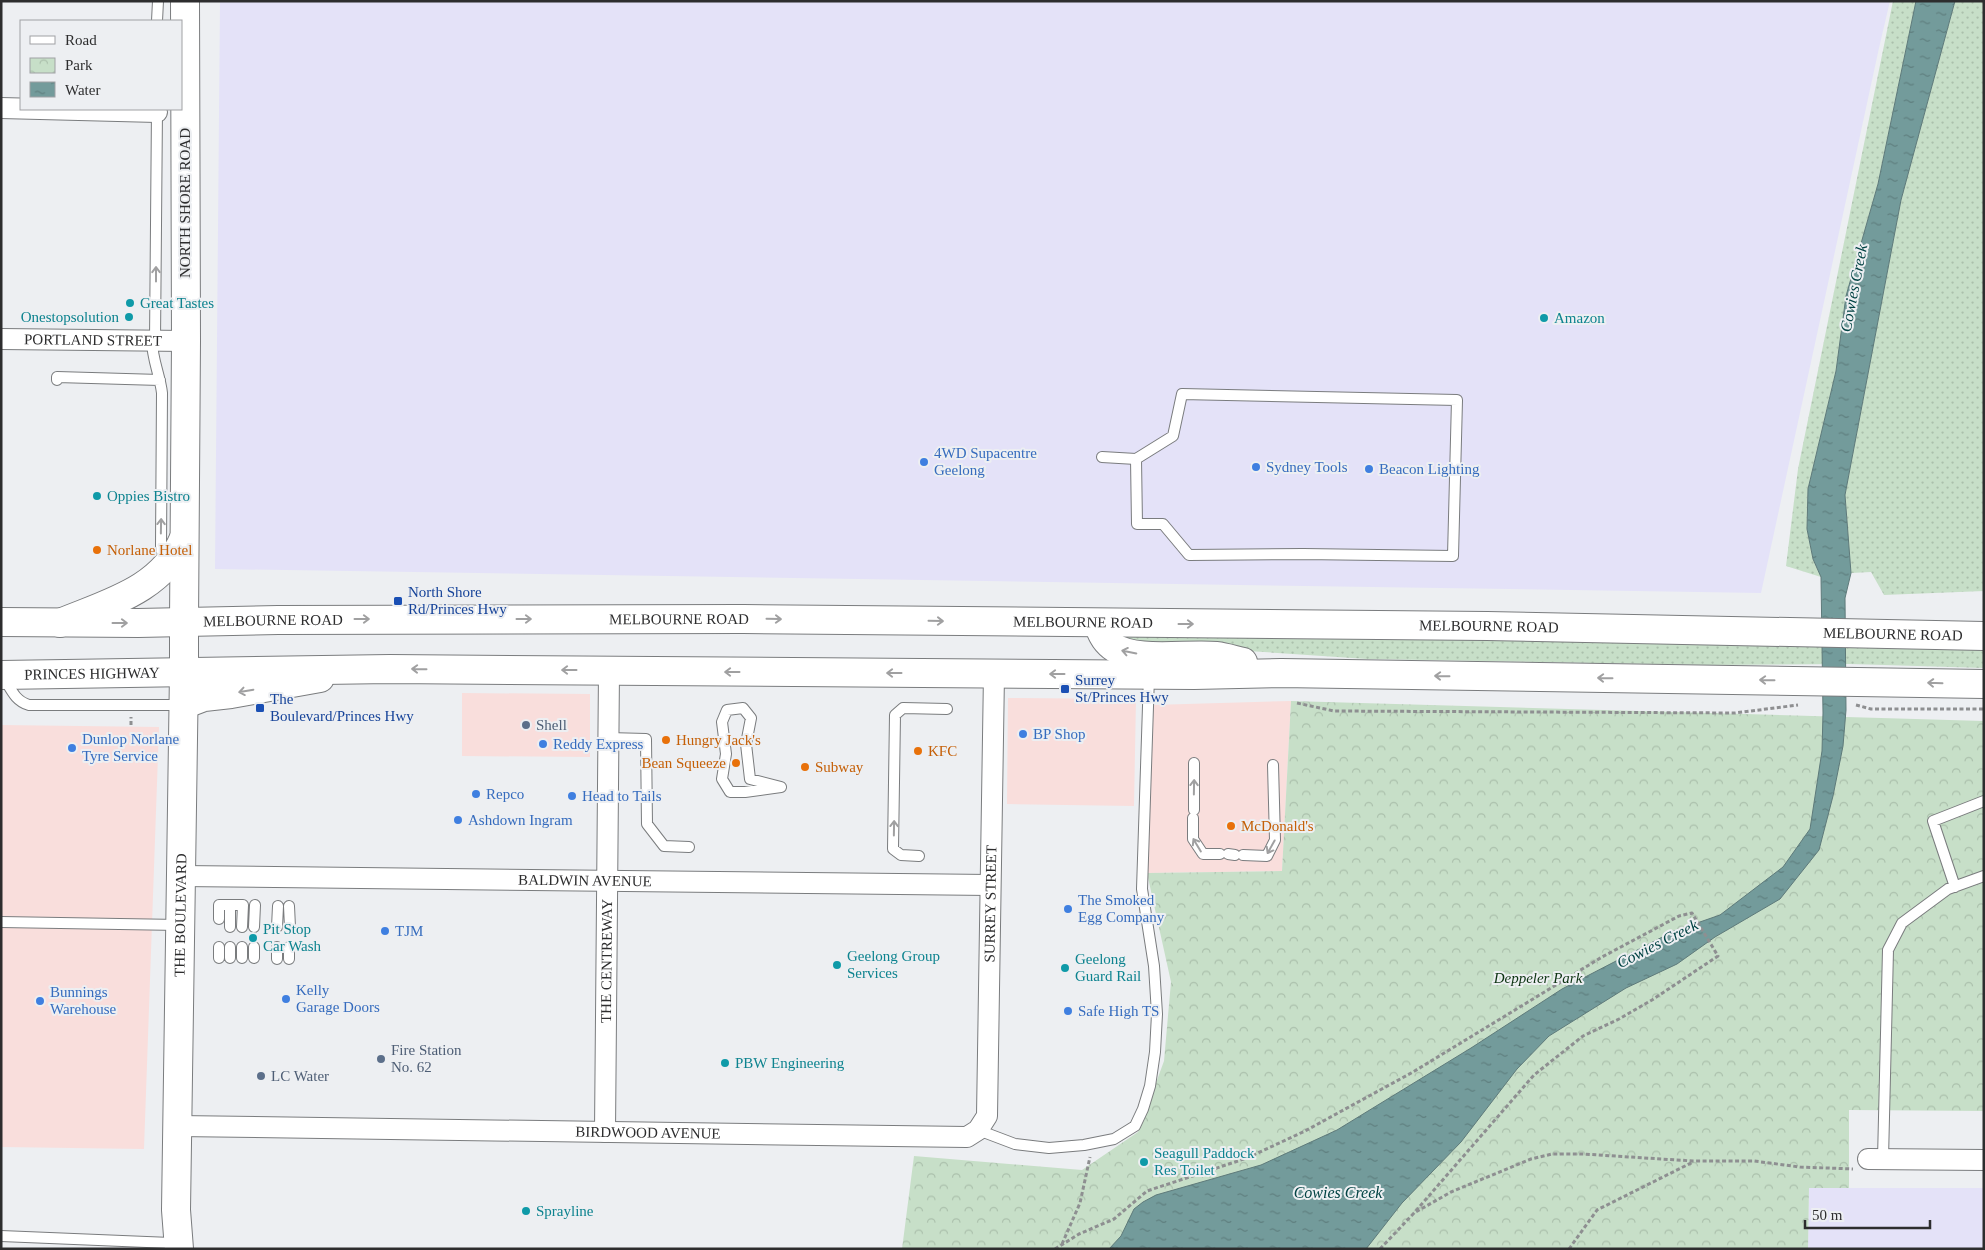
<svg xmlns="http://www.w3.org/2000/svg" width="1985" height="1250" viewBox="0 0 1985 1250" font-family="'Times New Roman',serif">
<style>
.commercial{fill:#f9dedc}
.industrial{fill:#e4e2f8}
.grass{fill:url(#grass-dots)}
.park{fill:url(#park-crowns)}
.water{fill:url(#water-ripples);stroke:#5e7a7a}
.lines{fill:none;stroke-linecap:round;stroke-linejoin:round}
.lane-casing{stroke:#7a7c7e;stroke-width:12}
.street-casing{stroke:#7a7c7e;stroke-width:22}
.secondary-casing{stroke:#7a7c7e;stroke-width:30}
.highway-casing{stroke:#7a7c7e;stroke-width:30}
.path{stroke:#8e8f91;stroke-width:3;stroke-dasharray:4 2.5;stroke-linecap:butt}
.lane{stroke:#fff;stroke-width:10}
.street{stroke:#fff;stroke-width:20}
.secondary{stroke:#fff;stroke-width:28}
.highway{stroke:#fff;stroke-width:28}
.oneway{stroke:#a0a0a1}
.culture-dot{fill:#0f9aa8;stroke:#edeff2;stroke-width:2}
.shop-dot{fill:#3f7fe0;stroke:#edeff2;stroke-width:2}
.food-dot{fill:#e8710a;stroke:#edeff2;stroke-width:2}
.transit-dot{fill:#1a4fb4;stroke:#edeff2;stroke-width:2}
.service-dot{fill:#5c6f8a;stroke:#edeff2;stroke-width:2}
.labels{text-anchor:middle;stroke-width:4;stroke-linejoin:round;paint-order:stroke}
.street-label{font-size:15px;fill:#2d2d2e;stroke:#edeff2}
.culture-label{font-size:15px;fill:#0d838f;stroke:#edeff2;text-anchor:start}
.shop-label{font-size:15px;fill:#366cbe;stroke:#edeff2;text-anchor:start}
.food-label{font-size:15px;fill:#c56008;stroke:#edeff2;text-anchor:start}
.transit-label{font-size:15px;fill:#164399;stroke:#edeff2;text-anchor:start}
.service-label{font-size:15px;fill:#4e5e75;stroke:#edeff2;text-anchor:start}
.park-label{font-size:15px;font-style:italic;fill:#0c3311;stroke:#edeff2}
.water-label{font-size:16px;font-style:italic;fill:#014243;stroke:#edeff2}
</style>
<defs>
<pattern id="grass-dots" width="8" height="8" patternUnits="userSpaceOnUse" patternTransform="scale(1.25)"><rect width="8" height="8" fill="#c7dfc8"/><path d="M2 2h.1M6 6h.1" fill="none" stroke="#abc0ac" stroke-width="1.8" stroke-linecap="round"/></pattern>
<pattern id="park-crowns" width="20" height="18" patternUnits="userSpaceOnUse" patternTransform="scale(1.25)"><rect width="20" height="18" fill="#c7dfc8"/><path d="M2 6a3 3 0 1 1 6 0M12 15a3 3 0 1 1 6 0" fill="none" stroke="#abc0ac"/></pattern>
<pattern id="water-ripples" width="26" height="14" patternUnits="userSpaceOnUse" patternTransform="scale(1.25)"><rect width="26" height="14" fill="#739b9b"/><path d="M2 4q2-2 4 0t4 0M15 11q2-2 4 0t4 0" fill="none" stroke="#5f7f7f"/></pattern>
</defs>
<rect width="100%" height="100%" fill="#edeff2"/>
<path class="commercial" d="M462,693L590,694V757L462,756Z
M1008,698L1136,699L1134,806L1007,804Z
M1291,701L1282,871L1147,873L1152,705Z
M1,725L159,727L144,1149L1,1147Z"/>
<path class="industrial" d="M220,1H1890L1879,48L1761,593L215,569Z
M1809,1188H1984V1249H1808Z"/>
<path class="grass" d="M1893,1H1916L1878,184L1846,296L1836,371L1808,489L1807,529L1813,559L1821,577L1786,566L1798,469Z
M1955,1H1984V591L1884,595L1871,572L1851,573L1845,495L1901,200Z
M1118,636H1269L1984,647V668L1850,664L1706,665L1367,659L1248,651L1143,648Z"/>
<path class="park" d="M1291,701L1984,721V1111L1849,1110V1188H1809L1808,1249H902L914,1156L1082,1170L1138,1132L1164,1061L1171,982L1147,873L1282,871Z"/>
<path class="water" d="M1916,1H1955L1901,200L1845,495L1851,573L1845,598L1846,710L1843,746L1833,796L1819,850L1780,899L1715,937L1677,964L1626,988L1549,1036L1517,1069L1461,1142L1402,1203L1366,1249H1109L1121,1236L1134,1209L1143,1202L1156,1195L1261,1165L1337,1130L1471,1048L1562,989L1674,931L1720,915L1783,867L1810,829L1822,751L1823,713L1821,577L1813,559L1807,529L1808,489L1836,371L1846,296L1878,184Z"/>
<g class="lines">
<defs>
<path id="lane" d="M157,21L158,1
M152,341C152,359 160,375 162,393L161,546L162,552L167,562
M155,341L157,109
M57,380V377L160,380
M1182,394L1457,400L1453,556L1303,554L1189,555L1163,524H1137L1136,459L1173,436Z
M1102,457L1136,459
M4,678C11,689 15,701 29,705H183
M743,708L751,718L746,744L750,779L781,787L745,792H730L722,779L726,754L722,722L727,710Z
M608,738L646,739L647,824L664,846L689,847
M1194,810V763
M1193,818V839L1203,854H1220
M1228,854L1235,855
M1243,855L1267,856L1275,840L1273,765
M919,856L901,855L893,849L895,715L903,708L947,709
M1955,887L1933,821L1984,801
M289,906L290,927
M219,919V905H243L242,927
M1,922L179,925
M230,927V905
M254,927L255,905
M277,927L278,906
M219,958V947
M230,958V947
M242,958V947
M254,958V947
M277,959V947
M289,959V947
M978,1130L1015,1144L1049,1148L1084,1145L1114,1139L1135,1126L1143,1109L1150,1086L1155,1052L1157,1014L1154,966L1142,889L1149,676
M1883,1159L1888,950L1902,923L1948,889L1984,876
M1,1236L171,1243"/>
<g id="street">
<path d="M1,108L157,112"/>
<path id="s1" d="M1,339L186,341"/>
<path id="s2" d="M180,876L990,885"/>
<path id="s3" d="M177,1126L967,1137L978,1130L987,1116L994,674"/>
<path id="s4" d="M605,1132L609,671"/>
<path d="M1868,1159L1984,1160"/>
</g>
<g id="secondary">
<path d="M184,622L186,341L185,1"/>
<path d="M60,623C108,603 162,590 184,538"/>
<path d="M183,705L204,697L231,694L320,678"/>
<path id="s5" d="M179,1249L176,1210L184,672"/>
</g>
<g id="highway">
<path id="s6" d="M1,622L138,623L278,620L743,619L1487,626L1984,636"/>
<path d="M184,622V672"/>
<path d="M1098,623C1101,632 1104,640 1112,646C1134,663 1188,653 1216,656C1225,657 1234,660 1243,662"/>
<path id="s7" d="M1,675L390,669L1194,675L1281,673L1984,684"/>
</g>
</defs>
<use href="#lane" class="lane-casing"/>
<use href="#street" class="street-casing"/>
<use href="#secondary" class="secondary-casing"/>
<use href="#highway" class="highway-casing"/>
<path class="path" d="M1297,703L1334,711L1735,713L1798,705
M1856,705L1871,709H1984
M131,725V717
M1062,1244L1080,1203L1090,1157
M1055,1249L1079,1234L1114,1219L1147,1191L1247,1158L1305,1131L1413,1072L1602,957L1679,916L1692,913L1718,956L1652,1000L1619,1019L1583,1036L1534,1075L1414,1213
M1380,1249L1414,1213L1451,1192L1531,1159L1552,1154H1583L1693,1161H1754L1800,1167L1853,1169
M1569,1249L1597,1210L1693,1162"/>
<use href="#lane" class="lane"/>
<use href="#street" class="street"/>
<use href="#secondary" class="secondary"/>
<use href="#highway" class="highway"/>
</g>
<defs><path id="oneway-shaft" d="M-6 0H5M1.5-3L5.5 0L1.5 3" fill="none" stroke-width="1.6" stroke-linecap="round" stroke-linejoin="round" transform="scale(1.25)"/></defs>
<g class="oneway">
<use href="#oneway-shaft" transform="translate(156 274) rotate(-90)"/>
<use href="#oneway-shaft" transform="translate(161 526) rotate(-89)"/>
<use href="#oneway-shaft" transform="translate(362 619)"/>
<use href="#oneway-shaft" transform="translate(524 619)"/>
<use href="#oneway-shaft" transform="translate(774 619) rotate(1)"/>
<use href="#oneway-shaft" transform="translate(936 621) rotate(1)"/>
<use href="#oneway-shaft" transform="translate(120 623)"/>
<use href="#oneway-shaft" transform="translate(1186 624)"/>
<use href="#oneway-shaft" transform="translate(1129 652) rotate(-169)"/>
<use href="#oneway-shaft" transform="translate(419 669) rotate(-179)"/>
<use href="#oneway-shaft" transform="translate(569 670) rotate(-180)"/>
<use href="#oneway-shaft" transform="translate(732 672) rotate(-180)"/>
<use href="#oneway-shaft" transform="translate(894 673) rotate(-180)"/>
<use href="#oneway-shaft" transform="translate(1057 674) rotate(-180)"/>
<use href="#oneway-shaft" transform="translate(1442 676) rotate(-179)"/>
<use href="#oneway-shaft" transform="translate(1605 678) rotate(-179)"/>
<use href="#oneway-shaft" transform="translate(1767 680) rotate(-179)"/>
<use href="#oneway-shaft" transform="translate(1935 683) rotate(-178)"/>
<use href="#oneway-shaft" transform="translate(246 691) rotate(170)"/>
<use href="#oneway-shaft" transform="translate(1194 787) rotate(-89)"/>
<use href="#oneway-shaft" transform="translate(894 828) rotate(-89)"/>
<use href="#oneway-shaft" transform="translate(1197 845) rotate(-121)"/>
<use href="#oneway-shaft" transform="translate(1271 847) rotate(119)"/>
</g>
<g class="culture-dot">
<circle cx="130" cy="303" r="5"/>
<circle cx="129" cy="317" r="5"/>
<circle cx="1544" cy="318" r="5"/>
<circle cx="97" cy="496" r="5"/>
<circle cx="253" cy="938" r="5"/>
<circle cx="837" cy="965" r="5"/>
<circle cx="1065" cy="968" r="5"/>
<circle cx="725" cy="1063" r="5"/>
<circle cx="1144" cy="1162" r="5"/>
<circle cx="526" cy="1211" r="5"/>
</g>
<g class="shop-dot">
<circle cx="924" cy="462" r="5"/>
<circle cx="1256" cy="467" r="5"/>
<circle cx="1369" cy="469" r="5"/>
<circle cx="1023" cy="734" r="5"/>
<circle cx="543" cy="744" r="5"/>
<circle cx="72" cy="748" r="5"/>
<circle cx="476" cy="794" r="5"/>
<circle cx="572" cy="796" r="5"/>
<circle cx="458" cy="820" r="5"/>
<circle cx="1068" cy="909" r="5"/>
<circle cx="385" cy="931" r="5"/>
<circle cx="286" cy="999" r="5"/>
<circle cx="40" cy="1001" r="5"/>
<circle cx="1068" cy="1011" r="5"/>
</g>
<g class="food-dot">
<circle cx="97" cy="550" r="5"/>
<circle cx="666" cy="740" r="5"/>
<circle cx="918" cy="751" r="5"/>
<circle cx="736" cy="763" r="5"/>
<circle cx="805" cy="767" r="5"/>
<circle cx="1231" cy="826" r="5"/>
</g>
<g class="transit-dot">
<rect x="393" y="596" width="10" height="10" rx="2.5"/>
<rect x="1060" y="684" width="10" height="10" rx="2.5"/>
<rect x="255" y="703" width="10" height="10" rx="2.5"/>
</g>
<g class="service-dot">
<circle cx="526" cy="725" r="5"/>
<circle cx="381" cy="1059" r="5"/>
<circle cx="261" cy="1076" r="5"/>
</g>
<g class="labels">
<g class="street-label">
<text transform="translate(185 203) rotate(-90)" y="5">NORTH SHORE ROAD</text>
<text dy="5" stroke="none"><textPath href="#s1" startOffset="92">PORTLAND STREET</textPath></text>
<text dy="5" stroke="none"><textPath href="#s6" startOffset="678">MELBOURNE ROAD</textPath></text>
<text dy="5" stroke="none"><textPath href="#s6" startOffset="272">MELBOURNE ROAD</textPath></text>
<text dy="5" stroke="none"><textPath href="#s6" startOffset="1082">MELBOURNE ROAD</textPath></text>
<text dy="5" stroke="none"><textPath href="#s6" startOffset="1488">MELBOURNE ROAD</textPath></text>
<text dy="5" stroke="none"><textPath href="#s6" startOffset="1892">MELBOURNE ROAD</textPath></text>
<text dy="5" stroke="none"><textPath href="#s7" startOffset="91">PRINCES HIGHWAY</textPath></text>
<text dy="5" stroke="none"><textPath href="#s2" startOffset="405">BALDWIN AVENUE</textPath></text>
<text dy="5" stroke="none"><textPath href="#s3" startOffset="1032">SURREY STREET</textPath></text>
<text dy="5" stroke="none"><textPath href="#s5" startOffset="334">THE BOULEVARD</textPath></text>
<text dy="5" stroke="none"><textPath href="#s4" startOffset="171">THE CENTREWAY</textPath></text>
<text dy="5" stroke="none"><textPath href="#s3" startOffset="471">BIRDWOOD AVENUE</textPath></text>
</g>
<g class="culture-label">
<text x="140" y="308">Great Tastes</text>
<text x="119" y="322" text-anchor="end">Onestopsolution</text>
<text x="1554" y="323">Amazon</text>
<text x="107" y="501">Oppies Bistro</text>
<text x="263" y="934">Pit Stop<tspan x="263" dy="17">Car Wash</tspan></text>
<text x="847" y="961">Geelong Group<tspan x="847" dy="17">Services</tspan></text>
<text x="1075" y="964">Geelong<tspan x="1075" dy="17">Guard Rail</tspan></text>
<text x="735" y="1068">PBW Engineering</text>
<text x="1154" y="1158">Seagull Paddock<tspan x="1154" dy="17">Res Toilet</tspan></text>
<text x="536" y="1216">Sprayline</text>
</g>
<g class="shop-label">
<text x="934" y="458">4WD Supacentre<tspan x="934" dy="17">Geelong</tspan></text>
<text x="1266" y="472">Sydney Tools</text>
<text x="1379" y="474">Beacon Lighting</text>
<text x="1033" y="739">BP Shop</text>
<text x="82" y="744">Dunlop Norlane<tspan x="82" dy="17">Tyre Service</tspan></text>
<text x="553" y="749">Reddy Express</text>
<text x="486" y="799">Repco</text>
<text x="582" y="801">Head to Tails</text>
<text x="468" y="825">Ashdown Ingram</text>
<text x="1078" y="905">The Smoked<tspan x="1078" dy="17">Egg Company</tspan></text>
<text x="395" y="936">TJM</text>
<text x="296" y="995">Kelly<tspan x="296" dy="17">Garage Doors</tspan></text>
<text x="50" y="997">Bunnings<tspan x="50" dy="17">Warehouse</tspan></text>
<text x="1078" y="1016">Safe High TS</text>
</g>
<g class="food-label">
<text x="107" y="555">Norlane Hotel</text>
<text x="676" y="745">Hungry Jack's</text>
<text x="928" y="756">KFC</text>
<text x="726" y="768" text-anchor="end">Bean Squeeze</text>
<text x="815" y="772">Subway</text>
<text x="1241" y="831">McDonald's</text>
</g>
<g class="transit-label">
<text x="408" y="597">North Shore<tspan x="408" dy="17">Rd/Princes Hwy</tspan></text>
<text x="1075" y="685">Surrey<tspan x="1075" dy="17">St/Princes Hwy</tspan></text>
<text x="270" y="704">The<tspan x="270" dy="17">Boulevard/Princes Hwy</tspan></text>
</g>
<g class="service-label">
<text x="536" y="730">Shell</text>
<text x="391" y="1055">Fire Station<tspan x="391" dy="17">No. 62</tspan></text>
<text x="271" y="1081">LC Water</text>
</g>
<g class="park-label">
<text x="1538" y="983">Deppeler Park</text>
</g>
<g class="water-label">
<text transform="translate(1853 288) rotate(-79)" y="6">Cowies Creek</text>
<text transform="translate(1657 943) rotate(-27)" y="6">Cowies Creek</text>
<text x="1338" y="1198">Cowies Creek</text>
</g>
</g>
<rect width="1985" height="1250" fill="none" stroke="#2d2d2e" stroke-width="5"/>
<rect x="20" y="20" width="162" height="90" fill="#edeff2" stroke="#a0a1a4"/>
<rect x="30" y="36" width="25" height="8" fill="#ffffff" stroke="#a0a1a4"/>
<text x="65" y="45" font-size="15" fill="#2d2d2e">Road</text>
<rect x="30" y="58" width="25" height="15" fill="url(#park-crowns)" stroke="#a0a1a4"/>
<text x="65" y="70" font-size="15" fill="#2d2d2e">Park</text>
<rect x="30" y="82" width="25" height="15" fill="url(#water-ripples)" stroke="#a0a1a4"/>
<text x="65" y="95" font-size="15" fill="#2d2d2e">Water</text>
<path d="M1805 1220v8h125v-8" fill="none" stroke="#2d2d2e" stroke-width="2.5"/>
<text x="1812" y="1220" font-size="15" fill="#2d2d2e" stroke="#edeff2" stroke-width="4" paint-order="stroke">50 m</text>
</svg>
